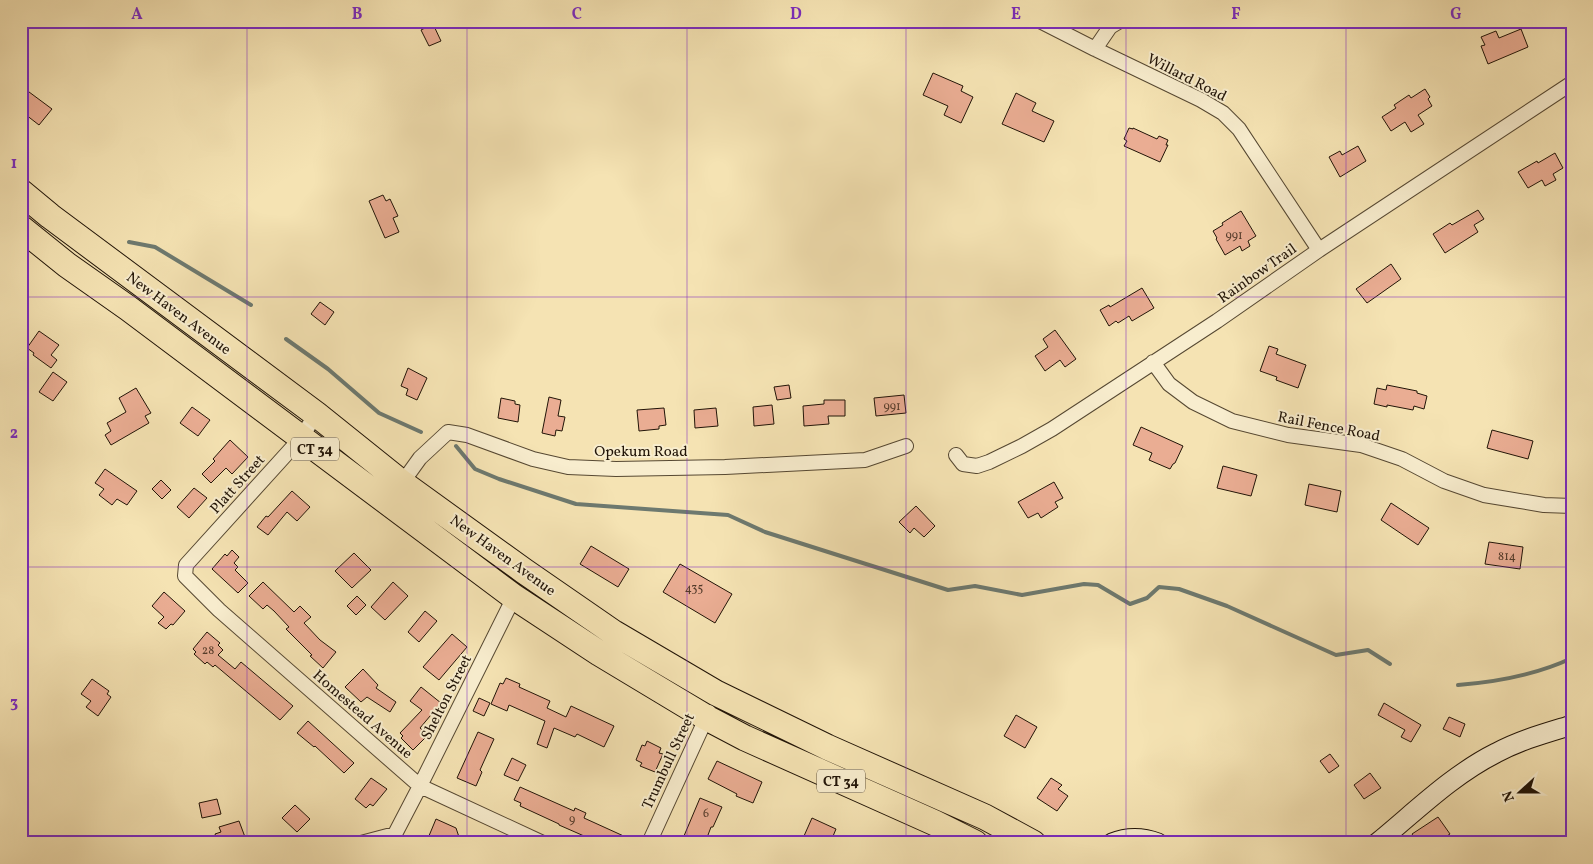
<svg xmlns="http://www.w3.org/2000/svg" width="1593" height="864" viewBox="0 0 1593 864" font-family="Vollkorn,serif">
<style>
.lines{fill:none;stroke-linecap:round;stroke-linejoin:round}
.stream{stroke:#6d796f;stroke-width:4}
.building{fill:#eaad93;stroke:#211407}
.street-casing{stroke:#564832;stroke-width:16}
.secondary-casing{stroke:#211407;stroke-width:21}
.highway-casing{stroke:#211407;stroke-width:27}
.street{stroke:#f8edce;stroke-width:14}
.secondary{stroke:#f8edce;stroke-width:19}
.highway{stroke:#f5e3b3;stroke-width:25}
.grid{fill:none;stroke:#7b2cbf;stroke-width:1;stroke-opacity:0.55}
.labels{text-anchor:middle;stroke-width:4;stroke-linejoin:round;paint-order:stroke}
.number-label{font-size:12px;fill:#533a2a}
.shield{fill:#f8edce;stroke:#625543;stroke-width:1}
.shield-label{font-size:14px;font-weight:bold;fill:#211407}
.street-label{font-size:15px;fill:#211407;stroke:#f8edce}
.neatline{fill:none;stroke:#7b2cbf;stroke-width:2}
.grid-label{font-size:16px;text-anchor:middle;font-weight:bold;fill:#7b2cbf}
</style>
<rect width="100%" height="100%" fill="#f5e3b3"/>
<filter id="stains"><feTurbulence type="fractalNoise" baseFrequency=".004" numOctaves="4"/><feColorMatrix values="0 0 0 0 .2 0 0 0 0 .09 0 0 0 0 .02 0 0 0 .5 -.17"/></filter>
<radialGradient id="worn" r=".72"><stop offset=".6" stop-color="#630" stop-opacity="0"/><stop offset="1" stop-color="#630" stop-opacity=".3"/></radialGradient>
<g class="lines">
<path class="stream" d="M129,242L155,247L251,305
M286,339L328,369L379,413L421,432
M456,446L475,469L499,479L576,504L728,515L765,532L948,590L975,586L1022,595L1084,584L1098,585L1130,604L1147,598L1159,587L1179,589L1227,606L1336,655L1368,650L1390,664
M1458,685C1497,682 1536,675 1572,658"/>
</g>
<path class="building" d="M433,24L441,41L429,46L421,30Z
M1521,29L1528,47L1488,64L1481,46L1485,45L1481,37L1496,31L1499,38Z
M933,73L963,86L961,91L973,97L961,123L944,115L948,106L923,95Z
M21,86L52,109L39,125L21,111Z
M1425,89L1430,97L1428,99L1432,106L1418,115L1424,124L1411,132L1405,122L1391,131L1382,117L1396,108L1394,105L1409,95L1411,98Z
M1016,93L1036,103L1032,111L1054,121L1044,142L1002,124Z
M1129,128L1133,129V128L1157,139L1159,136L1168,140L1166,145H1168L1160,162L1124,146L1127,141L1124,139Z
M1358,146L1366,161L1340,177L1329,157L1340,151L1342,155Z
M1555,153L1563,168L1553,174L1556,180L1545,186L1542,180L1528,188L1518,172L1537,161L1538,163Z
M383,195L386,201L390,199L398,216L393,218L399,232L385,238L369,201Z
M1478,210L1484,219L1474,225L1478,232L1445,253L1433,234L1450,223L1452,225Z
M1241,211L1256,236L1248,241L1250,246L1242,251L1240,246L1225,255L1216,239L1217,238L1213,231L1223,225L1222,223Z
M1391,264L1401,279L1367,303L1356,289Z
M1142,288L1154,308L1132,321L1129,316L1118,323L1116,321L1109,326L1100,310L1109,305L1110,307Z
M320,302L334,312L325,325L311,314Z
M1055,330L1076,359L1065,367L1060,360L1045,371L1035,356L1048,347L1043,339Z
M39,331L59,345L51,355L57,360L51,368L33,355L34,353L27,348Z
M1269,346L1278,349L1276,354L1306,365L1298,388L1276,380L1277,377L1260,371Z
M408,368L427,378L417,400L406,395L408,389L401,386Z
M53,372L67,382L53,401L39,392Z
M789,385L791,398L777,400L774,387Z
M1387,385L1417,391V393L1427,396L1424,409L1414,406L1413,410L1387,405V407L1374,404L1377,388L1386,390Z
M136,388L151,413L145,416L149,423L111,445L105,435L111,431L107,423L126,412L119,398Z
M904,395L906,413L876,416L874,398Z
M549,397L561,400L558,416L565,417L562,431L556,430L555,436L542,433Z
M501,398L515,401V404L520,405L518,422L498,418Z
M824,400H845V416H828L829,424L804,426L803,406L824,404Z
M772,405L774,424L754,426L753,407Z
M192,407L210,420L198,436L180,423Z
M664,408L666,425L659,426V429L639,431L637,410Z
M716,408L718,426L695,428L694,410Z
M1141,427L1183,446L1175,463L1173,464L1170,469L1149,460L1152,453L1133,445Z
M1492,430L1533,441L1528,459L1487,448Z
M230,440L248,457L232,474L226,468L211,483L202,474L215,461L213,459Z
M1223,466L1257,475L1251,496L1217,488Z
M105,469L137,491L127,505L117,499L112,505L99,495L104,489L95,483Z
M161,480L171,490L162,499L152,489Z
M1054,482L1063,498L1055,502L1058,507L1041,518L1038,513L1028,518L1018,502Z
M1309,484L1341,491L1337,512L1305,505Z
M194,488L207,498L189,518L177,507Z
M292,491L310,507L297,521L287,512L268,535L257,527L266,516L268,517Z
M1391,503L1429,528L1418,545L1381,520Z
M916,506L935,526L924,537L914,528L910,533L899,522Z
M1489,542L1523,547L1520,569L1485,564Z
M591,546L629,569L618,587L580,564Z
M232,550L239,557L234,563L238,567L235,570L248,583L238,593L212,569L225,554L227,556Z
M354,553L371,570L352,588L335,571Z
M680,564L732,594L715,623L663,592Z
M263,582L294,612L300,606L311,617L304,623L320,640L336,652L323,668L310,656L312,655L286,629L289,627L274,611L267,605L263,609L249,596Z
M393,582L408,596L385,620L371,607Z
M164,592L185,611L173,625L171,624L166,629L158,623L164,617L152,606Z
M357,596L366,605L356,615L347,606Z
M425,611L437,621L419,642L408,632Z
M207,632L220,643L218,645L223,650L218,655L235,669L241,662L293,706L280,720L215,665L213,667L207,662L205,664L194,654L196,652L193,649Z
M452,634L467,647L439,680L423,667Z
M363,669L378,685L376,688L396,702L390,712L367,697L361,702L345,687Z
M506,678L520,684L519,687L550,701L547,708L566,717L571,706L614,726L604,747L577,734L575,737L554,728L547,748L537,744L545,721L509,705L507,711L491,704L500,683L503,684Z
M92,679L109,691L107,694L111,697L98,716L86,707L91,701L81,694Z
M421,687L441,703L420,728L428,735L413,750L401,738L403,736L400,733L422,710L410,701Z
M479,698L490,703L484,716L473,711Z
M1384,703L1421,725L1411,742L1401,737L1405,730L1378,715Z
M1016,715L1037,727L1025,748L1004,736Z
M1449,717L1465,724L1460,737L1443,729Z
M308,721L354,763L344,773L315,746L314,747L297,733Z
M478,732L494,739L480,770L482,772L476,786L457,778Z
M647,741L661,748L659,753L663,754L655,772L640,766L642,763L636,760L642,745L645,746Z
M1330,754L1339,766L1329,773L1320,761Z
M512,758L526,765L518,781L504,775Z
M717,761L762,782L753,803L736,796L737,794L708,779Z
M1370,773L1381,788L1364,799L1354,785Z
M371,778L387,789L373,806L370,804L366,808L355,799Z
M1051,778L1062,785L1058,789L1068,796L1057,811L1037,798Z
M520,787L574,811L575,808L586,813L584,818L639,843H600L559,825V824L520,806L521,803L514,800Z
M700,798L722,807L713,827H711L705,843H681Z
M217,799L221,814L202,818L199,803Z
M295,805L310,819L297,832L282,818Z
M1438,817L1450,834L1436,843H1418L1412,834Z
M812,818L836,829L831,841L828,839L826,843H819L804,836Z
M436,819L456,828L461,843H426Z
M239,821L245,837L241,838L242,841L235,843H218L215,834L221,832L219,827Z"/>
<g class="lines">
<defs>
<path id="street" d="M1040,21L1095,49L1201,100L1223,113L1239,129L1319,250
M1095,49L1110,27L1120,21
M1153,362L1169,384L1193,402L1232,421L1288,435L1361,445L1402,459L1444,481L1484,495L1544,505L1572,506
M316,414L301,438L186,565L185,576L219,610L420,786L543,843
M956,455L963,464L977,466L989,462L1022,446L1052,429L1217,321L1319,250L1572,83
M402,483L420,458L448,432L467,435L533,459L568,467L616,469L725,467L865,460L906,446
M361,843L395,834L420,786L514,597
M649,843L709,712"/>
<path id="secondary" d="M1112,843C1127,837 1142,837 1158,843
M1377,843C1415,812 1452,775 1496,753C1520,740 1546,733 1572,725"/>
<path id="highway" d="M21,192L50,216L316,414L402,483L524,571L614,633L716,693L827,747L985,817L1033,843
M21,228L67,265L128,308L514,597L599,653L707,718L745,738L935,823L975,843"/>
</defs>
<use href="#street" class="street-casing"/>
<use href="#secondary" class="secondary-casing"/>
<use href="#highway" class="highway-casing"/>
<use href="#street" class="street"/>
<use href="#secondary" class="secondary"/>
<use href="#highway" class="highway"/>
</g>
<path class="grid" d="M247,21V843M467,21V843M687,21V843M906,21V843M1126,21V843M1346,21V843M21,297H1572M21,567H1572"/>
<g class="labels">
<g class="number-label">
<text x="1234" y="239">991</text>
<text x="892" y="410">991</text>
<text x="1507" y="560">814</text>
<text x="694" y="592">435</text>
<text x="208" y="654">28</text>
<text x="706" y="817">6</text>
<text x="572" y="823">9</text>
</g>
<g class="shield">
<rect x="291" y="437.5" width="48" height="23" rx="4"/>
<rect x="817" y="769.5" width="48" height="23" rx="4"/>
</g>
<g class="shield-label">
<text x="315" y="454">CT 34</text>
<text x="841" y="786">CT 34</text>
</g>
<g class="street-label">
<text transform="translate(1187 77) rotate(27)" y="5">Willard Road</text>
<text transform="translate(1257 273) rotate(-35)" y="5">Rainbow Trail</text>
<text transform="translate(179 313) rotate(37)" y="5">New Haven Avenue</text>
<text transform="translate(1329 426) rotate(11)" y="5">Rail Fence Road</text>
<text x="641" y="456">Opekum Road</text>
<text transform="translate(237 484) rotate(-48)" y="5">Platt Street</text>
<text transform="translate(503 555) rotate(36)" y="5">New Haven Avenue</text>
<text transform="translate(446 697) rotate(-63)" y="5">Shelton Street</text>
<text transform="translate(363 714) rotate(41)" y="5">Homestead Avenue</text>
<text transform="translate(668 761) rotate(-65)" y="5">Trumbull Street</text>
</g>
</g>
<rect width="1593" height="864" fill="none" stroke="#f5e3b3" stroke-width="55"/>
<g transform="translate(1520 792) rotate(249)" stroke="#f8edce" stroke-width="4" paint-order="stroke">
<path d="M0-4L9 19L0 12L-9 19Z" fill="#211407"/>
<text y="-8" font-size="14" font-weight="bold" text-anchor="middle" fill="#211407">N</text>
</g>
<rect x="28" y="28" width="1538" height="808" class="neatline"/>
<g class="grid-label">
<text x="137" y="19">A</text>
<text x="357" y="19">B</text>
<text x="577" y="19">C</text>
<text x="796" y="19">D</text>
<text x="1016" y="19">E</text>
<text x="1236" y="19">F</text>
<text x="1456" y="19">G</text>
<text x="14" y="168">1</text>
<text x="14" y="438">2</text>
<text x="14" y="707">3</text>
</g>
<rect width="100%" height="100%" filter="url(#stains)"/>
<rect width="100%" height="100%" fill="url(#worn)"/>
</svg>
